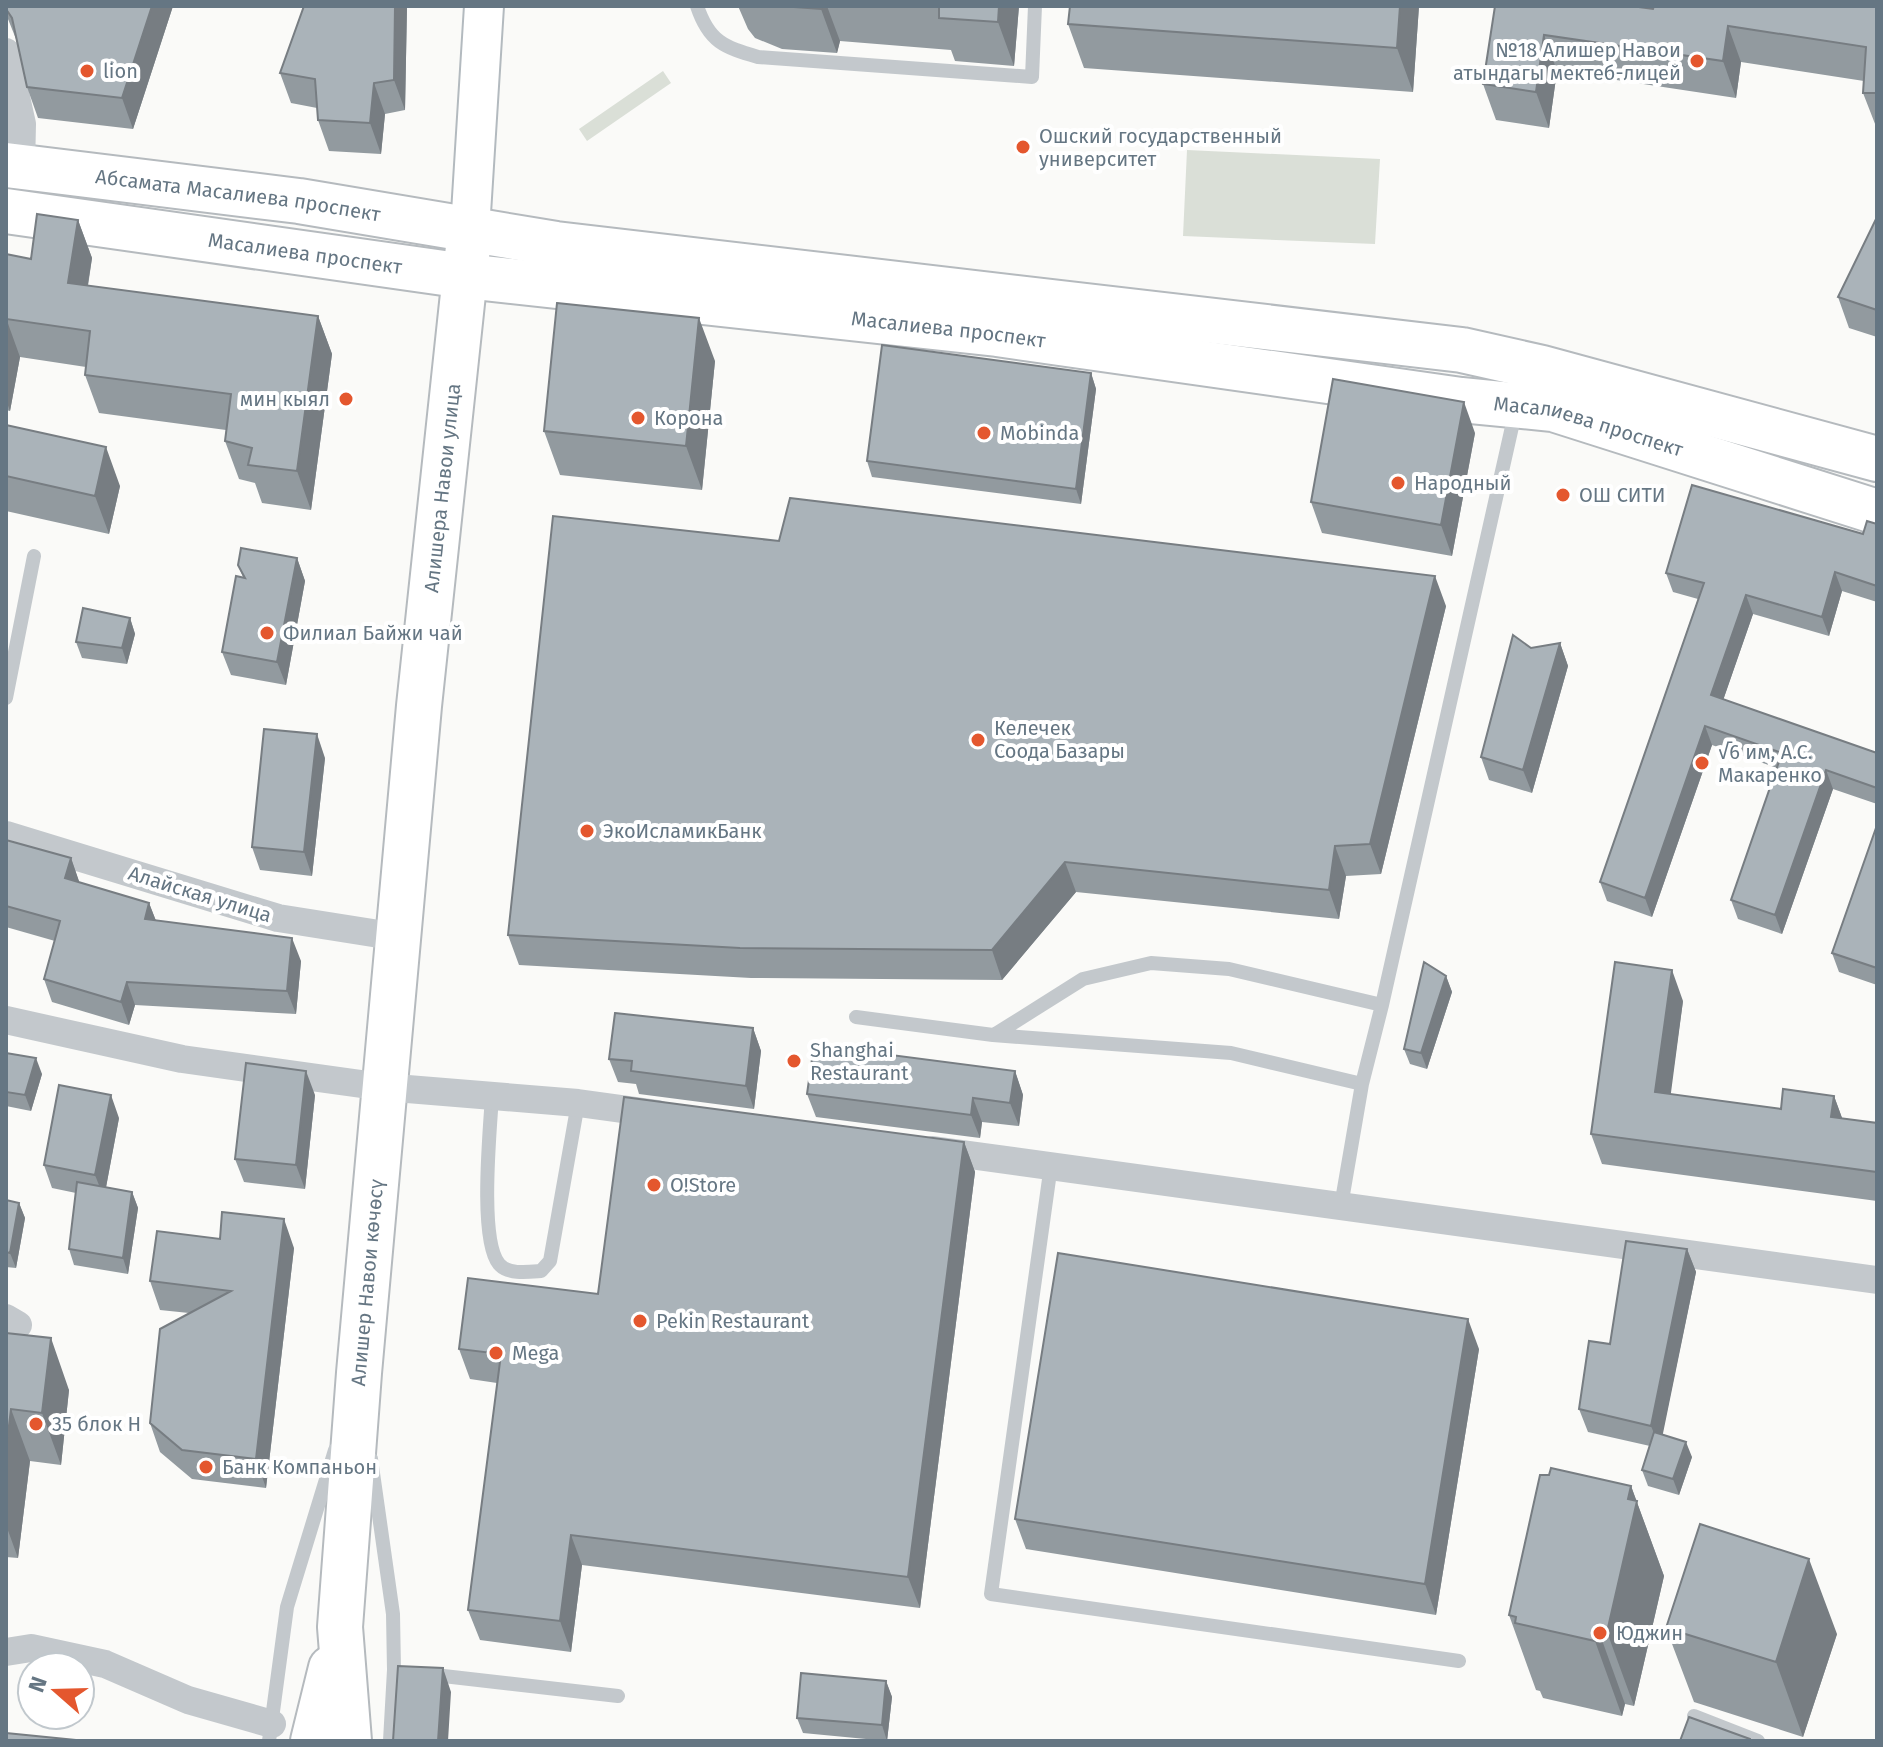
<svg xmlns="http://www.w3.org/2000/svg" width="1883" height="1747" viewBox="0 0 1883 1747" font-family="'Fira Sans',sans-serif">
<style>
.green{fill:#dadfd7}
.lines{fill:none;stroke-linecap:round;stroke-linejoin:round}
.secondary-casing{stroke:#b3babf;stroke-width:42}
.primary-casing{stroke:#b5babe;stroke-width:48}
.lane{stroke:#c3c8cc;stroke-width:14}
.street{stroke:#c3c8cc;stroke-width:28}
.secondary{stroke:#fff;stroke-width:38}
.primary{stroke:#fff;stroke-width:44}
.wall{fill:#929a9f}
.shaded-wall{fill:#777d82}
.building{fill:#aab3b9;stroke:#777d82;stroke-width:2}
.poi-dot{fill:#e4572e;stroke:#fff;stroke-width:3}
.labels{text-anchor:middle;stroke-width:8;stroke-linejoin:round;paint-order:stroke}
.poi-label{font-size:20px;fill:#657683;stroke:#fff;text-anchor:start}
.street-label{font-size:20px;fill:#657683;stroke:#fff}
</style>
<rect width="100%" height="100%" fill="#fafaf8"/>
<path class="green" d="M663,71L671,83L587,141L579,129Z
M1187,150L1380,159L1375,244L1183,236Z"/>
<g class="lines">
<defs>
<path id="secondary" d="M470,229L484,6"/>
<g id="primary">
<path id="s1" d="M6,165L299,201L556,244L1462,350L1542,368L1877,459"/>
<path id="s2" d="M6,211L465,276L997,334L1461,400L1553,409L1877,512"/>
<path d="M313,1741L331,1668"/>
<path id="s3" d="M349,1741L340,1627L359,1373L419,706L468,247"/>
</g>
</defs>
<use href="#secondary" class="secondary-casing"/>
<use href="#primary" class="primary-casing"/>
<path class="lane" d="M697,6C709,42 724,47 758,57L1032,77L1035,6
M6,698L34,556
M856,1017L993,1035L1231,1053L1362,1084
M994,1035L1083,979L1151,963L1229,969L1382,1005
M492,1096C490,1130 479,1240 499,1264C508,1275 529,1272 541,1271L550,1261L578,1103
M1051,1165L991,1594L1459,1661
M1341,1206L1362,1084L1382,1005L1516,409
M371,1459L393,1614L394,1670L390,1741
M426,1674L618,1696
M1694,1716L1758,1741
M269,1741L287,1607L335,1450"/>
<path class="street" d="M6,52L22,124L21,167
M6,835L278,918L398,937
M6,1020L182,1059L383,1087L578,1103L658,1114
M933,1150L1877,1280
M6,1318L18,1325
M6,1652L31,1648L105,1664L188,1700L272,1724"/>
<use href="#secondary" class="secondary"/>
<use href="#primary" class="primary"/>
</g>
<path class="wall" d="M6,6H173L133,129L38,118L27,87L16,39L6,14Z
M304,6H407L405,110L385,114L381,154L329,151L318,120L317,108L291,103L280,73Z
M738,6H1019L1014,66L955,61L951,50L840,41L837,53L782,49L755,38L748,29Z
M1419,6L1413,92L1084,68L1068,24Z
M1495,6L1653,9L1877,6V129L1863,93L1864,81L1741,62L1736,98L1557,71L1549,128L1496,120L1483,84Z
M1877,217V337L1849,328L1838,297Z
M78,220L92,258L88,286L318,316L332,354L311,510L262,503L255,483L239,479L225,441L226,430L99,413L85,375L86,367L20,357L10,411L6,410V254L31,259Z
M715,361L702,490L560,475L544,431Z
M1091,373L1096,389L1081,504L872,477L867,461Z
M6,425L120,486L109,534L6,511Z
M1475,433L1452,556L1322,533L1311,502Z
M1877,524V602L1842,591L1829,636L1753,614L1723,700L1877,753V804L1833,789L1782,934L1738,919L1731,900L1777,768L1712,745L1652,917L1607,901L1600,882L1698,599L1673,592L1666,573L1863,534Z
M779,541L1446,606L1381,874L1346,876L1339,919L1076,892L1002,980L751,978L519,965L508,935Z
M297,558L305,581L286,685L231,675L222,652L243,577L238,565Z
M130,618L135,634L127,664L82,658L76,642Z
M1560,643L1568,666L1532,793L1489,780L1481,757L1531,648Z
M325,758L312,876L260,870L252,847Z
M1877,825V985L1839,972L1832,953Z
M6,840L71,858L79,882L149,903L156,921L301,961L296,1014L135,1005L129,1025L52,1002L44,979L55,941L6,927Z
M1446,976L1452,992L1427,1069L1410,1064L1404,1049Z
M1683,1001L1670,1094L1781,1109L1834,1096L1842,1118L1877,1123V1201L1602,1164L1591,1134Z
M753,1028L761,1051L754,1109L639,1094L636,1084L618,1082L609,1059Z
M6,1053L42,1074L31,1111L6,1106Z
M1015,1071L1023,1095L1019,1126L982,1122L980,1138L816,1117L807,1094Z
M315,1095L305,1189L244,1182L235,1159Z
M119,1118L106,1187L132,1192L138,1208L128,1274L74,1265L69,1249L76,1193L52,1188L44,1165Z
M964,1142L975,1172L920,1608L582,1565L571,1652L480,1640L468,1610L497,1383L470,1379L459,1349L598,1294Z
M6,1200L19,1203L25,1218L16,1268L6,1267Z
M294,1248L266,1488L192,1479L160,1452L150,1423L189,1313L160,1310L150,1281Z
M1687,1249L1696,1272L1662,1435L1692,1457L1679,1495L1648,1486L1642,1470L1650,1446L1588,1432L1579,1409L1610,1344Z
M6,1333L69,1390L61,1465L30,1461L18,1558L6,1557Z
M1479,1349L1436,1615L1026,1549L1015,1519Z
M1631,1486L1664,1576L1634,1706L1625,1704L1622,1716L1543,1698L1540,1691L1536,1690L1509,1615Z
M1666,1628L1837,1634L1803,1737L1694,1702Z
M886,1681L892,1697L887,1741L803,1733L797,1718Z"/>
<path class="shaded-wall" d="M152,6H173L133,129L122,98Z
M395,6H407L405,110L394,80Z
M822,6H827L840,41L837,53L821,9Z
M999,6H1019L1014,66L998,22Z
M1400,6H1419L1413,92L1397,48Z
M1728,26L1741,62L1736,98L1723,61Z
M1544,35L1557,71L1549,128L1536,92Z
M374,83L385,114L381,154L370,123Z
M78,220L92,258L82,321L68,283Z
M318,316L332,354L311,510L297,471Z
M6,318L20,357L10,411L6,400Z
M699,318L715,361L702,490L686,446Z
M1091,373L1096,389L1081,504L1076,489Z
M1464,402L1475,433L1452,556L1441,525Z
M106,447L120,486L109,534L95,496Z
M297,558L305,581L286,685L277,662Z
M1835,572L1842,591L1829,636L1822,617Z
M1435,576L1446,606L1381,874L1370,844Z
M1746,595L1753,614L1718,715L1711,695Z
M130,618L135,634L127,664L122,648Z
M1560,643L1568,666L1532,793L1523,770Z
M1705,726L1712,745L1652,917L1645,898Z
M317,734L325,758L312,876L304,852Z
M1826,770L1833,789L1782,934L1775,915Z
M1335,846L1346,876L1339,919L1329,890Z
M71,858L79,881L74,902L65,878Z
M1065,862L1076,892L1002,980L992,950Z
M149,903L158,926L145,919Z
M292,938L301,961L296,1014L287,991Z
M1672,970L1683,1001L1667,1123L1655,1092Z
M1446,976L1452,992L1427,1069L1421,1053Z
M127,982L135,1005L129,1025L121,1002Z
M753,1028L761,1051L754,1109L746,1086Z
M36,1058L42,1074L31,1111L25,1095Z
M306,1071L315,1095L305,1189L296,1165Z
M1015,1071L1023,1095L1019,1126L1010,1103Z
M111,1095L119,1118L104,1198L95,1175Z
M1834,1096L1845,1126L1831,1117Z
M973,1098L982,1122L980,1138L971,1115Z
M964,1142L975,1172L920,1608L908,1577Z
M132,1192L138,1208L128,1274L123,1258Z
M19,1203L25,1218L16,1268L10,1253Z
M284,1219L294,1248L266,1488L256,1459Z
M1687,1249L1696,1272L1660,1448L1651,1426Z
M1468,1319L1479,1349L1436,1615L1425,1584Z
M51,1338L69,1390L61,1465L42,1413Z
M11,1409L30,1461L18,1558L6,1525V1450Z
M1686,1442L1692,1457L1679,1495L1673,1479Z
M1631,1486L1664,1576L1634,1706L1607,1632Z
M571,1535L582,1565L571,1652L560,1621Z
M1809,1559L1837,1634L1803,1737L1776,1662Z
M1598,1629L1625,1704L1622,1716L1595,1641Z
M443,1668L451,1692L448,1741H438Z
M886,1681L892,1697L887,1741L882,1725Z"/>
<path class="building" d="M6,6H152L122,98L27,87L12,18L6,9Z
M304,6H395L394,80L374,83L370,123L318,120L315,79L280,73Z
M780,6H822L821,9Z
M932,6H999L998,22L939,18V7Z
M1070,6H1400L1397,48L1068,24Z
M1495,6H1631L1653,9L1654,6H1877V93H1863L1866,47L1728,26L1723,61L1544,35L1536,92L1483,84Z
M37,214L78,220L68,283L318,316L297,471L248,465L252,448L225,441L231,394L85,375L90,331L6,319V254L31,259Z
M1877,217V310L1838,297Z
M557,303L699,318L686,446L544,431Z
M882,345L1091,373L1076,489L867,461Z
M1333,379L1464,402L1441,525L1311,502Z
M6,425L106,447L95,496L6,476Z
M1692,485L1863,534L1867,521L1877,524V586L1835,572L1822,617L1746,595L1711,695L1877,753V788L1826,770L1775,915L1731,900L1782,753L1705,726L1645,898L1600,882L1704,583L1666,573Z
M790,498L1435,576L1370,844L1335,846L1329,890L1065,862L992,950L740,948L508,935L553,516L779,541Z
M241,548L297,558L277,662L222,652L236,576L245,578L238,565Z
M83,608L130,618L122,648L76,642Z
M1513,635L1531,648L1560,643L1523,770L1481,757Z
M264,729L317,734L304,852L252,847Z
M1877,825V968L1832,953Z
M6,840L71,858L65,878L149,903L145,919L292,938L287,991L127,982L121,1002L44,979L60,921L6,906Z
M1424,962L1446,976L1421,1053L1404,1049Z
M1615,962L1672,970L1655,1092L1781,1109L1783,1089L1834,1096L1831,1117L1877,1123V1172L1591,1134Z
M615,1013L753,1028L746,1086L631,1071L632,1061L609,1059Z
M814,1045L1015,1071L1010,1103L973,1098L971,1115L807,1094Z
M6,1053L36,1058L25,1095L6,1092Z
M246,1063L306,1071L296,1165L235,1159Z
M59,1085L111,1095L95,1175L44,1165Z
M624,1097L964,1142L908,1577L571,1535L560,1621L468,1610L501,1354L459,1349L468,1278L598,1294Z
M77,1182L132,1192L123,1258L69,1249Z
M6,1200L19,1203L10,1253L6,1252Z
M222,1212L284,1219L256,1459L182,1450L150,1423L160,1329L231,1291L150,1281L157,1231L220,1239Z
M1626,1241L1687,1249L1651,1426L1579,1409L1589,1341L1610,1344Z
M1058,1253L1468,1319L1425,1584L1015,1519Z
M6,1333L51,1338L42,1413L11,1409L6,1450Z
M1654,1432L1686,1442L1673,1479L1642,1470Z
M1551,1468L1631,1486L1628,1499L1637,1501L1607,1632L1598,1629L1595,1641L1515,1623L1516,1617L1509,1615L1540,1475H1549Z
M1700,1524L1809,1559L1776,1662L1666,1628Z
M398,1666L443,1668L438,1741H393Z
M801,1673L886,1681L882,1725L797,1718Z
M1689,1717L1750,1739V1741H1680Z
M6,1733L86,1741H6Z"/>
<g class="poi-dot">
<circle cx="1697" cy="61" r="8"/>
<circle cx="87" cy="71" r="8"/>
<circle cx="1023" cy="147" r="8"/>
<circle cx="346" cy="399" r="8"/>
<circle cx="638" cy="418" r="8"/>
<circle cx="984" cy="433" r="8"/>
<circle cx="1398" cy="483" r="8"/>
<circle cx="1563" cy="495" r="8"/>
<circle cx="267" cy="633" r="8"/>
<circle cx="978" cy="740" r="8"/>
<circle cx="1702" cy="763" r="8"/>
<circle cx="587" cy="831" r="8"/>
<circle cx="794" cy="1061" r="8"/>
<circle cx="654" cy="1185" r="8"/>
<circle cx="640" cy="1321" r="8"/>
<circle cx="496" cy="1353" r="8"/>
<circle cx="36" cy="1424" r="8"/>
<circle cx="206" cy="1467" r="8"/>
<circle cx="1600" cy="1633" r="8"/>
</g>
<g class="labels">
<g class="poi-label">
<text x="1681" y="57" text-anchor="end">№18 Алишер Навои<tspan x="1681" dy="23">атындагы мектеб-лицей</tspan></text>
<text x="103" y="78">lion</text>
<text x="1039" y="143">Ошский государственный<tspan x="1039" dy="23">университет</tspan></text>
<text x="330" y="406" text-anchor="end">мин кыял</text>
<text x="654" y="425">Корона</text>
<text x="1000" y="440">Mobinda</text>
<text x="1414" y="490">Народный</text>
<text x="1579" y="502">ОШ СИТИ</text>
<text x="283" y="640">Филиал Байжи чай</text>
<text x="994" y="735">Келечек<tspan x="994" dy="23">Соода Базары</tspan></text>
<text x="1718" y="759">√6 им, А.С.<tspan x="1718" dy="23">Макаренко</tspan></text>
<text x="603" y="838">ЭкоИсламикБанк</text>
<text x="810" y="1057">Shanghai<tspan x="810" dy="23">Restaurant</tspan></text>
<text x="670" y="1192">O!Store</text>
<text x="656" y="1328">Pekin Restaurant</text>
<text x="512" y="1360">Mega</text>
<text x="52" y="1431">35 блок Н</text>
<text x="222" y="1474">Банк Компаньон</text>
<text x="1616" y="1640">Юджин</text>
</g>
<g class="street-label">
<text dy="7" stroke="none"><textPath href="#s1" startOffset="234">Абсамата Масалиева проспект</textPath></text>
<text dy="7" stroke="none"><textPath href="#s2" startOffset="302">Масалиева проспект</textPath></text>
<text dy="7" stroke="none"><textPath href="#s2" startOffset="950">Масалиева проспект</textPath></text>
<text dy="7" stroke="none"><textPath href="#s2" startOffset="1598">Масалиева проспект</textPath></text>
<text dy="7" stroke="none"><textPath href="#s3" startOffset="1258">Алишера Навои улица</textPath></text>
<text transform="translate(200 894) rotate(17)" y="7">Алайская улица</text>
<text dy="7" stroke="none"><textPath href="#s3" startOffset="460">Алишер Навои көчөсү</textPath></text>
</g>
</g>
<rect width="1883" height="1747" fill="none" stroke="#657683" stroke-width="16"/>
<g transform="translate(56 1691) rotate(290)"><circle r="38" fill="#ffffff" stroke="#c1c8cd" stroke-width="2"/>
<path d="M0-6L14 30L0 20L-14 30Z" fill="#e4572e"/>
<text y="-12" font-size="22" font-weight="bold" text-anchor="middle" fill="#657683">N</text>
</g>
</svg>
